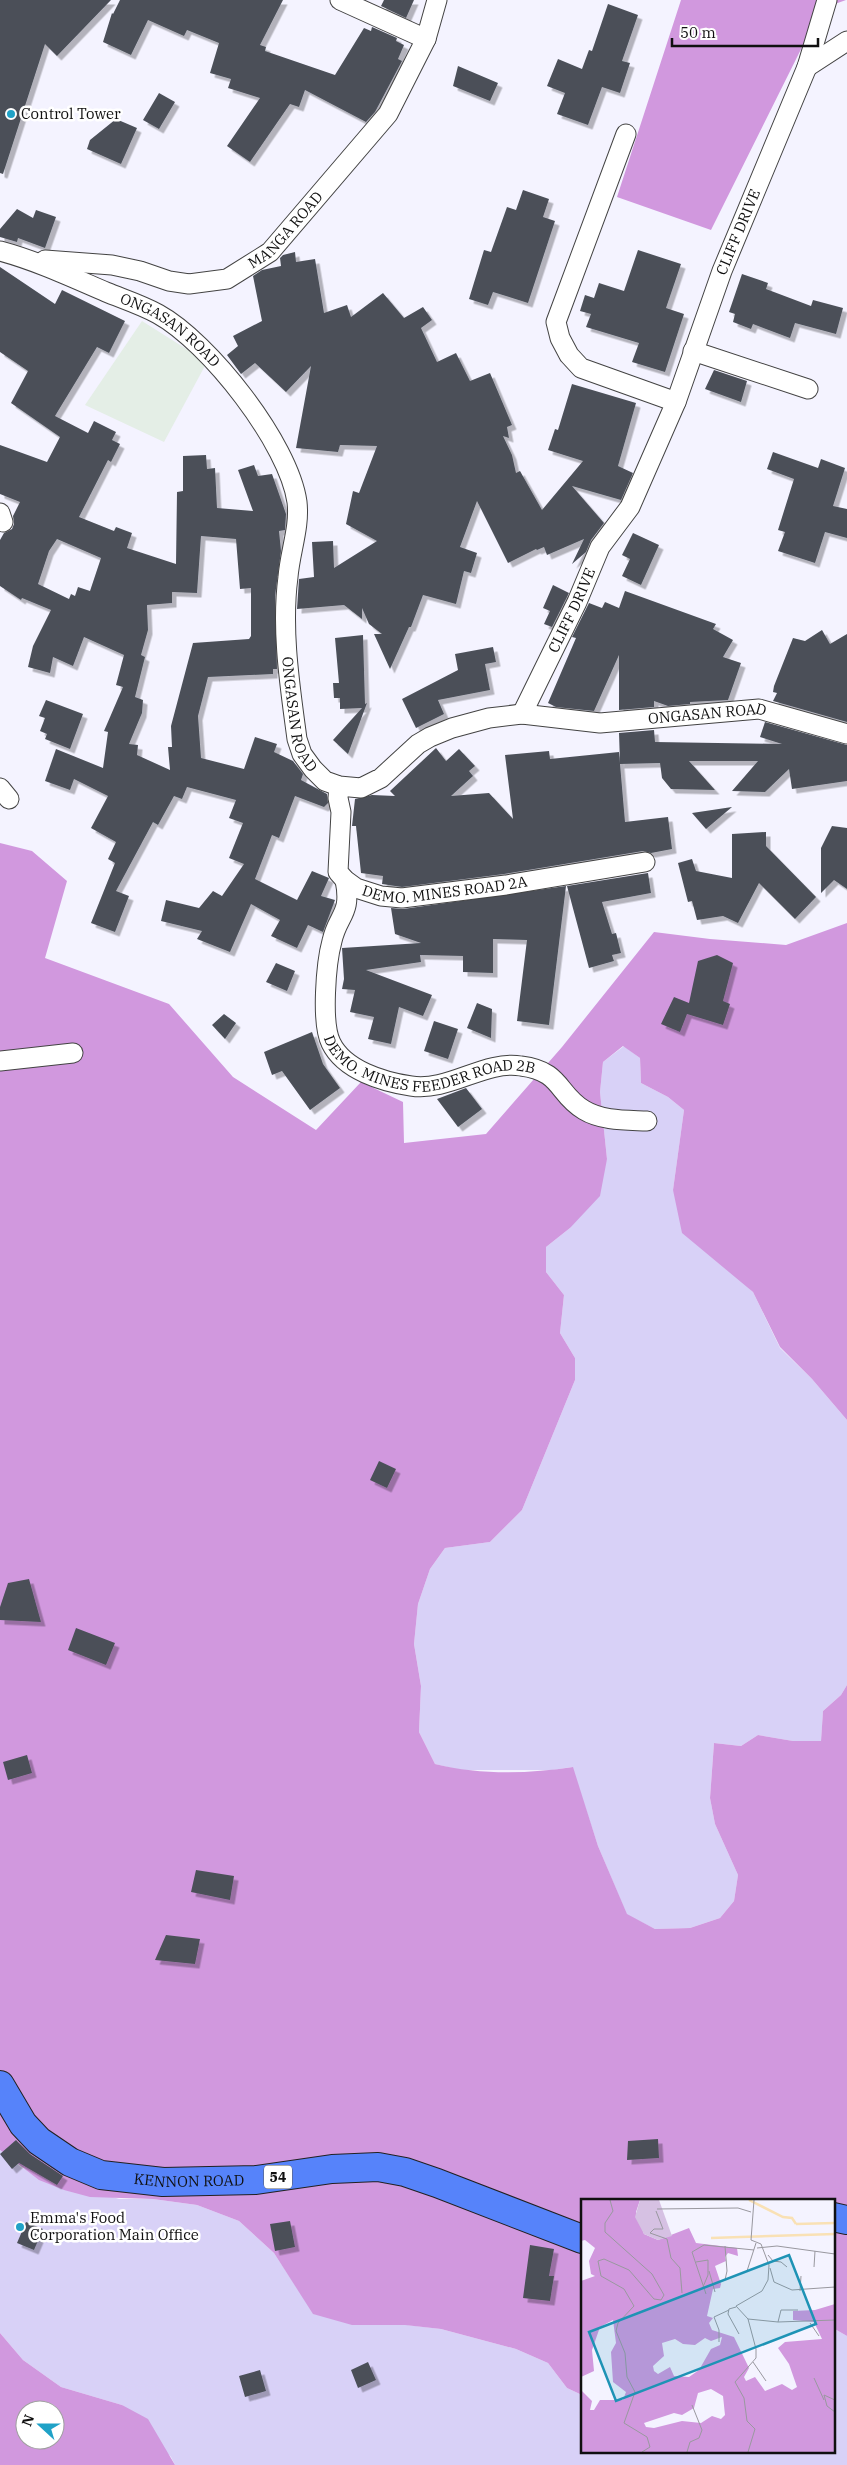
<svg xmlns="http://www.w3.org/2000/svg" width="847" height="2465" viewBox="0 0 847 2465" font-family="'IBM Plex Serif',serif">
<style>
.industrial{fill:#e4eee6}
.farmland{fill:#d8d1f7}
.forest{fill:#d198de;fill-rule:evenodd}
.building{fill:#4b5059;fill-rule:evenodd;filter:url(#shadow)}
.lines{fill:none;stroke-linecap:round;stroke-linejoin:round}
.street-casing{stroke:#434343;stroke-width:21}
.highway-casing{stroke:#212121;stroke-width:30}
.street{stroke:#fff;stroke-width:19}
.highway{stroke:#5683fa;stroke-width:28}
.poi-dot{fill:#20a2c7;stroke:#fff;stroke-width:2}
.labels{text-anchor:middle;stroke-width:5;stroke-linejoin:round;paint-order:stroke}
.shield{fill:#fff;stroke:#585858;stroke-width:1}
.shield-label{font-size:14px;font-weight:bold;fill:#101010}
.poi-label{font-size:15px;fill:#101010;stroke:#fff;text-anchor:start}
.street-label{font-size:15px;fill:#101010;stroke:#fff}
.inset-river{fill:none;stroke:#f9e1b5;stroke-width:2.5}
.inset-road{fill:none;stroke:#99989f;stroke-width:1}
.view{fill:#1e93b5;fill-opacity:0.15;stroke:#1e93b5;stroke-width:2.5}
.inset-edge{fill:none;stroke:#101010;stroke-width:2.5}
</style>
<defs>
<filter id="shadow"><feDropShadow dx="4.5" dy="4.5" stdDeviation="0" flood-color="#0004"/></filter>
</defs>
<rect width="100%" height="100%" fill="#f4f3ff"/>
<path class="industrial" d="M142,321L207,362L164,442L85,405Z"/>
<path class="farmland" d="M624,1046L640,1058L641,1083L668,1097L684,1110L673,1190L740,1280L753,1292L780,1348L812,1379L847,1420V1685L841,1695L823,1711L821,1741H793L758,1735L741,1746L714,1743L710,1798L715,1824L738,1875L734,1901L720,1918L690,1928L655,1929L627,1915L598,1846L572,1767L552,1770H460L435,1764L419,1732L421,1686L414,1644L418,1604L430,1569L445,1548L490,1542L522,1510L575,1380V1358L560,1333L564,1295L546,1272V1247L570,1228L607,1159L600,1092L603,1062Z
M0,2150L22,2168L119,2199H153L197,2205L239,2221L274,2253L314,2314L441,2329L516,2349L548,2363L567,2388L582,2395V2451H833V2328L847,2336V2465H175L171,2457L122,2405L61,2387L23,2360L0,2333Z"/>
<path class="forest" d="M681,0H846L821,9L711,230L617,197Z
M0,843L32,851L67,881L45,958L169,1004L233,1077L316,1130L361,1082L403,1102L404,1143L486,1134L562,1047L654,932L710,939L786,945L847,923V1420L812,1379L780,1347L753,1292L682,1233L673,1190L684,1110L668,1097L641,1083L640,1058L623,1046L603,1062L600,1092L607,1159L600,1196L570,1228L546,1247V1272L564,1295L560,1333L575,1358V1380L522,1510L490,1542L445,1548L430,1569L418,1604L414,1644L421,1686L419,1732L435,1764C479,1775 528,1774 573,1767L598,1846L627,1914L655,1929L690,1928L720,1918L734,1901L738,1875L715,1824L710,1798L714,1743L741,1746L758,1735L793,1741H821L823,1711L841,1695L847,1685V2336L833,2328V2200H582V2395L567,2388L548,2363L516,2349L441,2329L405,2325H352L313,2314L274,2253L239,2221L197,2205L153,2199L90,2197L64,2190L39,2180L0,2150Z
M0,2333L23,2360L61,2387L122,2405L148,2419L175,2465H0ZM25,2410H55V2440H25Z"/>
<path class="building" d="M0,0H111L57,56L45,44L3,174L0,173Z
M120,0H283L260,45L266,47L265,51L335,75L364,28L371,31L372,27L397,38L396,41L404,45L398,59L402,61L375,112L366,122L305,90L299,107L290,104L250,162L227,146L260,98L228,88L231,79L210,73L219,43L187,30L184,36L148,20L131,55L103,42L112,13L113,14Z
M384,0H414L406,18L381,6Z
M608,4L638,15L622,61L630,63L620,93L602,87L588,125L557,114L565,93L547,86L558,59L582,69L589,50L592,51Z
M458,66L498,83L490,101L453,86Z
M159,93L175,102L159,129L143,120Z
M116,119L137,128L121,164L87,149L90,140Z
M523,190L549,199L543,217L555,221L528,303L493,292L488,305L469,299L484,250L491,252L507,207L516,210Z
M17,209L33,218L36,210L56,217L45,248L18,238L17,242L0,237V229Z
M638,250L681,264L666,308L684,314L665,372L632,362L639,343L586,327L591,314L580,311L585,295L594,298L599,283L624,291Z
M295,252L296,262L315,259L324,313L347,305L351,317L383,293L404,318L423,307L432,320L421,328L437,362L456,353L470,381L490,373L512,425L507,427L509,438L503,436L512,455L516,473L520,471L542,510L583,461L548,450L555,429L558,430L572,384L636,403L618,466L633,473L621,500L572,486L604,523L591,540L586,552L572,564L584,539L547,555L544,547L537,550L536,549L508,563L477,501L460,547L477,553L471,573L464,571L456,604L423,595L411,627H409L390,669L374,634H382L369,624L362,608V619L344,605L297,609L299,579L314,577L312,542L333,541L334,568L377,541L346,524L353,491L359,493L377,446L340,445L338,452L296,448L311,366L286,392L255,363L241,374L227,355L238,346L233,336L262,321L253,276L262,270L281,266L280,258L283,255Z
M0,267L55,304L62,290L125,321L109,353L97,347L55,416L88,433L94,421L116,432L112,440L120,444L111,462L108,460L79,517L114,531L116,527L132,533L127,548L176,564L177,492L183,491V456L206,455L207,469L215,468L217,508L253,511L238,470L254,465L258,476L272,474L286,514L285,530L279,531L281,551L275,596L277,669H273V674L208,677L198,716L201,758L244,769L255,737L277,744L274,752L293,761L303,774L301,780L327,794L328,803L324,807L295,796L279,838L272,835L255,879L297,900L312,871L329,878L321,896L335,900L323,932L308,925L297,948L271,936L280,920L251,904L230,952L197,939L202,931L161,921L166,900L199,908L213,891L222,896L244,864L229,858L243,823L229,818L236,800L187,787L182,799L174,796L158,825L153,822L116,891L129,896L115,932L91,923L115,863L108,859L116,842L91,828L108,796L74,779L70,790L45,781L56,749L103,768L108,732L104,731L123,687L116,685L124,655L84,637L73,666L53,657L50,673L28,667L33,646L51,610L22,598L21,600L0,586V540L4,533L12,529L14,524L13,516L20,502L0,494V445L47,462L60,437L11,403L28,371L0,352ZM201,536L236,539L240,589L251,588V636L249,639L193,643L171,726L172,747H168L170,770L137,755L138,745L129,744L142,713L143,700L135,697L145,657L141,655L148,630L147,605L172,603V592L197,593ZM57,539L101,558L90,591L78,587L75,596L71,594L69,599L38,584L49,551Z
M742,274L768,283L766,289L811,306L813,300L843,308L836,334L795,323L790,338L753,324L751,329L733,322L735,314L729,312Z
M714,370L747,381L741,402L705,389Z
M773,452L818,468L821,459L845,468L833,506L847,509V538L825,532L815,563L778,551L785,532L778,530L794,479L767,469Z
M633,533L659,545L641,585L622,576L630,559L622,555Z
M553,585L569,593L552,627L544,624L550,611L543,608Z
M625,591L716,624L713,629L733,640L723,657L741,663L728,700L690,702V704L668,706L654,701V707L619,710V655L594,711L556,707L548,703L576,638L572,637L589,603L602,608L605,602L619,608Z
M822,630L830,644L847,634V722L773,701L777,693L773,692L774,686L793,638L805,641Z
M363,635L365,704L367,703L348,754L333,740L362,708L340,709V698H334L333,683H339L335,638Z
M493,647L496,662L485,664L490,690L438,700L444,714L416,728L402,699L458,670L455,654Z
M46,700L83,714L70,749L45,739L47,734L40,731L45,718L39,716Z
M765,722L847,745V781L792,789L789,769L765,792L732,791L758,761H689L715,790L671,789L662,778L660,763L620,764L625,822L668,817L672,849L651,853L643,851L504,874L402,887L382,884L383,876L361,873L356,826H352L355,799L372,795L395,796L390,791L436,748L446,761L459,749L475,766L469,771L473,776L451,796L489,793L513,819L505,755L549,751L550,759L619,752L620,763L619,733L654,730L655,742L782,744L760,737Z
M732,807L706,829L692,813Z
M832,826L847,828V889L834,880L821,893V848Z
M766,832V846L816,897L795,919L759,883L738,923L723,916L697,920L692,901L688,902L678,863L692,859L696,871L732,878V834Z
M648,873L651,893L602,902L612,934L616,933L621,953L612,955L614,961L589,968L567,886Z
M566,886L549,1025L517,1021L527,940L493,939V973L463,972V956L420,955L421,962L366,970L432,995L423,1016L399,1007L391,1044L368,1039L374,1017L350,1012L355,990L342,989L344,979L342,948L421,943L395,934L391,908L403,909Z
M717,955L733,963L723,1001L730,1004L723,1025L687,1014L680,1032L661,1024L674,997L689,1003L698,961Z
M276,963L295,971L287,991L266,982Z
M477,1003L492,1009L491,1038L467,1028Z
M224,1014L236,1023L225,1039L212,1025Z
M434,1021L458,1029L448,1059L424,1051Z
M312,1032L323,1064L340,1088L310,1110L282,1071L272,1075L264,1052Z
M466,1088L482,1109L458,1127L437,1099Z
M379,1461L396,1469L387,1488L370,1480Z
M29,1579L41,1622L0,1620V1607L8,1583Z
M76,1628L115,1643L106,1665L68,1650Z
M27,1755L32,1773L8,1780L3,1762Z
M196,1870L234,1876L230,1900L191,1892Z
M166,1935L200,1939L195,1964L155,1960Z
M658,2139L659,2158L627,2160L628,2141Z
M16,2140L30,2154L63,2176L57,2185L19,2163L12,2169L0,2154Z
M290,2221L295,2247L275,2251L270,2224Z
M26,2222L43,2229L34,2250L17,2243Z
M530,2245L554,2249L549,2276H554L550,2301L523,2298Z
M368,2362L376,2380L358,2388L351,2370Z
M260,2370L266,2391L245,2397L239,2376Z"/>
<g class="lines">
<defs>
<g id="street">
<path d="M340,0L426,39"/>
<path d="M807,67L847,41"/>
<path d="M626,134L556,322L560,338L569,355L581,368L676,402"/>
<path id="s1" d="M0,251C37,261 71,277 106,292C123,299 142,305 158,314C209,342 289,444 297,502C300,527 290,552 288,577C281,630 290,686 297,739L302,754L313,769L325,781L339,786L361,788L381,778L418,744L430,737L452,728L489,718L522,714L600,723L759,709L847,734"/>
<path id="s2" d="M45,260L112,265L140,271L169,281L189,284L227,279L270,252L388,114L426,39L437,0"/>
<path d="M693,351L808,389"/>
<path d="M0,513L3,522"/>
<path id="s3" d="M522,714L577,602L600,547L630,507L676,402L722,271L807,67L827,0"/>
<path id="s4" d="M339,786L338,798L341,812L338,872L345,880L356,888L381,896L402,898L506,885L645,862"/>
<path d="M0,788L9,799"/>
<path id="s5" d="M345,880C352,915 338,914 332,941C326,963 321,1023 331,1043C344,1070 383,1082 411,1086C449,1092 484,1060 521,1066C562,1071 557,1094 584,1110C602,1121 626,1120 647,1121"/>
<path d="M0,1061L73,1053"/>
</g>
<g id="highway">
<path id="s6" d="M0,2085L23,2124L39,2141L70,2162L101,2175L163,2182L256,2180L332,2169L378,2167L405,2172L437,2183L582,2239"/>
<path d="M833,2217L847,2220"/>
</g>
</defs>
<use href="#street" class="street-casing"/>
<use href="#highway" class="highway-casing"/>
<use href="#street" class="street"/>
<use href="#highway" class="highway"/>
</g>
<g class="poi-dot">
<circle cx="11" cy="114" r="5"/>
<circle cx="20" cy="2227" r="5"/>
</g>
<g class="labels">
<rect class="shield" x="264" y="2165.5" width="28" height="23" rx="4"/>
<g class="shield-label">
<text x="278" y="2182">54</text>
</g>
<g class="poi-label">
<text x="21" y="119">Control Tower</text>
<text x="30" y="2223">Emma's Food<tspan x="30" dy="17">Corporation Main Office</tspan></text>
</g>
<g class="street-label">
<text dy="5" stroke="none"><textPath href="#s2" startOffset="262">MANGA ROAD</textPath></text>
<text dy="5" stroke="none"><textPath href="#s3" startOffset="530">CLIFF DRIVE</textPath></text>
<text dy="5" stroke="none"><textPath href="#s1" startOffset="189">ONGASAN ROAD</textPath></text>
<text dy="5" stroke="none"><textPath href="#s3" startOffset="115">CLIFF DRIVE</textPath></text>
<text dy="5" stroke="none"><textPath href="#s1" startOffset="624">ONGASAN ROAD</textPath></text>
<text dy="5" stroke="none"><textPath href="#s1" startOffset="1104">ONGASAN ROAD</textPath></text>
<text dy="5" stroke="none"><textPath href="#s4" startOffset="201">DEMO. MINES ROAD 2A</textPath></text>
<text dy="5" stroke="none"><textPath href="#s5" startOffset="274">DEMO. MINES FEEDER ROAD 2B</textPath></text>
<text dy="5" stroke="none"><textPath href="#s6" startOffset="228">KENNON ROAD</textPath></text>
</g>
</g>
<g transform="translate(581 2199)">
<rect width="254" height="254" fill="#f4f3ff"/>
<path d="M0,1H59L55,13L63,35L77,41L108,29L115,44L156,49L157,57L147,54L144,58L145,62L134,67L140,85L139,89L132,90L126,117L132,119L128,124L131,131L153,138L168,169L163,178L165,182L174,178L184,192L201,185L211,191L216,188L208,165L197,149L204,143L241,140L233,123L212,121V112L234,111L254,105V253H0V191L11,202L9,211H13L19,201H42L45,193L32,183L30,153L35,144L32,121L19,128L11,151L13,172L0,178V82L14,77L10,75L8,62L14,49L4,41L0,42ZM141,138L139,146L130,150L118,171L108,178L93,177L89,168L77,175L73,172L72,167L83,157L81,144L94,140L102,145L114,146L124,139L130,142ZM130,190L142,197L144,216L140,220L131,217L120,224L101,222L73,229L65,228L63,224L93,214L101,216L113,209L117,194Z" fill="#d198de" fill-rule="evenodd"/>
<path d="M59,1H78L91,37L77,41L63,35L54,18Z" fill="#d6c1e3"/>
<path class="inset-river" d="M168,1L202,18L211,19L215,25M215,25L254,24M130,39L254,35"/>
<path class="inset-road" d="M29,1L32,12L24,24V33L71,75L83,96L80,101L73,100L48,71L23,60L17,62L20,77L43,90L53,107L37,124L35,132L44,154L46,178L54,193L43,224L66,238L69,248L61,253M76,10L157,9L170,13M75,12L82,30H73L69,34L86,40L90,59L99,69L101,94M144,47L146,72L144,81M176,49L196,47L254,55M187,56L192,62L200,63L206,68M115,63L127,61V76L122,88M233,68L234,52M189,69L193,83L211,91L254,88M128,72L134,93M166,72L175,44M219,92L220,77M125,95L111,53L123,46L173,51M155,108L148,110L147,115L158,135M167,120L197,123L254,121M197,123L200,111H217M229,124L238,137M138,143V131L133,118L148,111M172,163L185,182M233,179L243,201M254,201L243,196L246,207L254,213M106,253L109,243L118,239L121,231L111,206M167,253L174,230L166,222L163,199L154,183L175,159V150L167,120L155,107L181,92L187,81L188,66L180,45L170,41L173,1"/>
<path class="view" d="M208,56L235,125L35,202L8,133Z"/>
<rect width="254" height="254" class="inset-edge"/>
</g>
<g transform="translate(40 2425) rotate(291)"><circle r="24" fill="#ffffff" stroke="#9f9f9f"/>
<path d="M0-4L9 19L0 12L-9 19Z" fill="#20a2c7"/>
<text y="-8" font-size="14" font-weight="bold" text-anchor="middle" fill="#101010">N</text>
</g>
<path d="M672 38v8h146v-8" fill="none" stroke="#101010" stroke-width="2.5"/>
<text x="680" y="38" font-size="15" fill="#101010" stroke="#ffffff" stroke-width="4" paint-order="stroke">50 m</text>
</svg>
